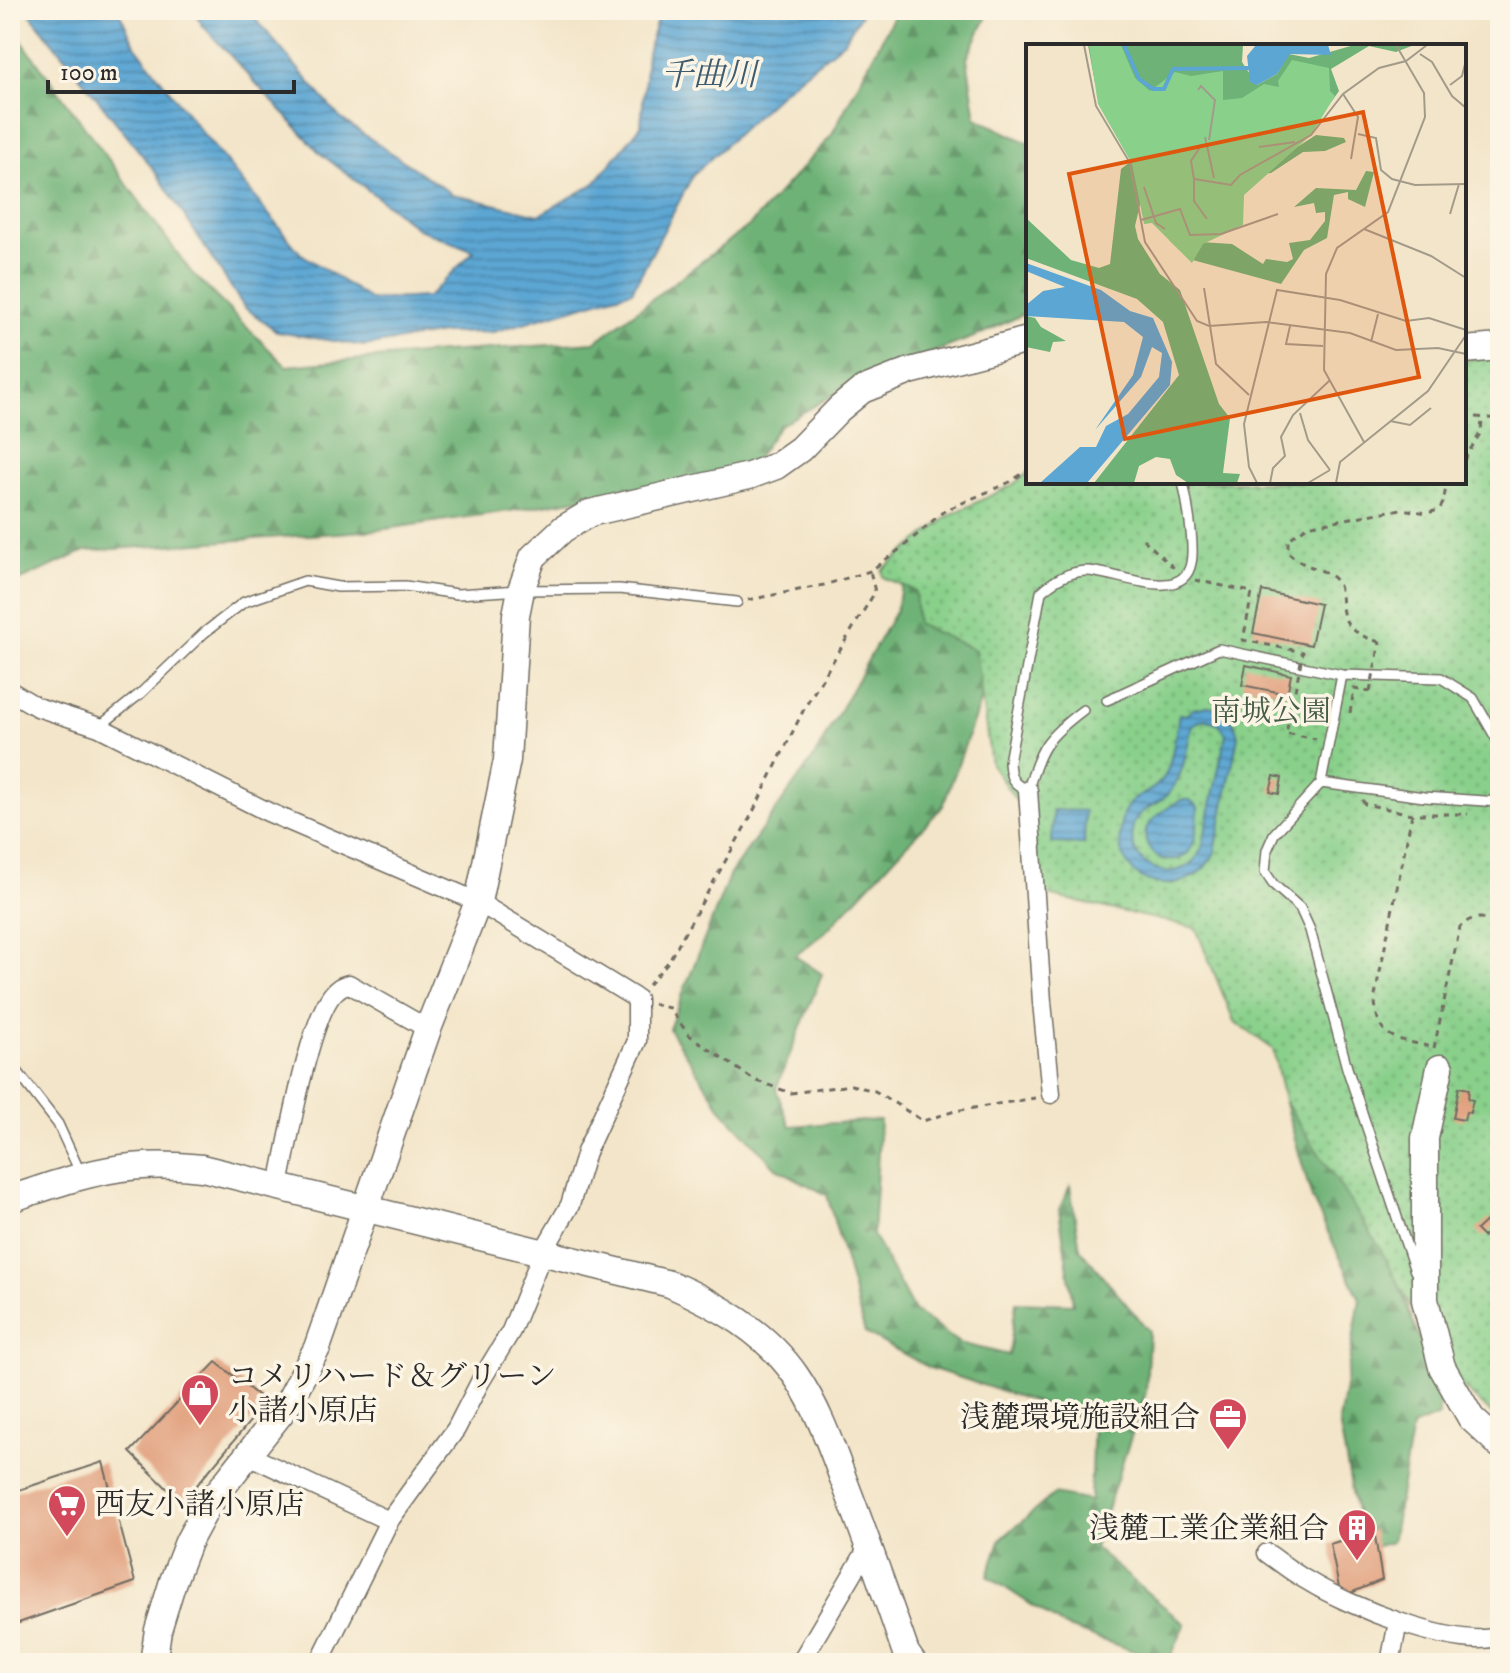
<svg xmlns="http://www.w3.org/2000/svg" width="1510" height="1673" viewBox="0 0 1510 1673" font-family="'IM FELL DW Pica','Noto Serif JP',serif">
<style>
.forest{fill:url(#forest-firs);stroke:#4c6e51;stroke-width:2}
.park{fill:url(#park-dots);stroke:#5a7e5b;stroke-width:2}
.water{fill:url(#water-rules);stroke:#43687f;stroke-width:2;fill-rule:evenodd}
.building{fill:#e1a07e}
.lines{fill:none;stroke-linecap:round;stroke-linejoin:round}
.lane-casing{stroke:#716c62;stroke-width:12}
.street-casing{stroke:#716c62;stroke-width:21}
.secondary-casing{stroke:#716c62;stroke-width:29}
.path{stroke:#716c62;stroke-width:3;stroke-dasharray:6 6;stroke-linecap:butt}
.lane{stroke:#fff;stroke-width:9}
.street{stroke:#fff;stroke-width:18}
.secondary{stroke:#fff;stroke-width:26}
.path-bridge{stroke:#716c62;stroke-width:3;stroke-dasharray:6 6;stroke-linecap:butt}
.labels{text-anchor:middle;stroke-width:7;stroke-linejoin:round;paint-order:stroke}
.park-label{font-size:30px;fill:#475d48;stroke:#fcf5e5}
.poi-label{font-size:30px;fill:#2b2b2b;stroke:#fcf5e5;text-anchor:start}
.water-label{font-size:32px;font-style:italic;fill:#3e5c6e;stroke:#fcf5e5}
.inset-river{fill:none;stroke:#5ba6d3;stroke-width:4}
.inset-road{fill:none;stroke:#a39b8a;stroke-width:2}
.view{fill:#df570e;fill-opacity:0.15;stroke:#df570e;stroke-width:4}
.inset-edge{fill:none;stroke:#2b2b2b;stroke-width:4}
</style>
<defs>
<pattern id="forest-firs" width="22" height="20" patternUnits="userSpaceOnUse" patternTransform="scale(2)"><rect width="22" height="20" fill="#6eb277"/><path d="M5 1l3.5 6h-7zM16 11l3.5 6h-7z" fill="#5b9162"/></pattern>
<pattern id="park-dots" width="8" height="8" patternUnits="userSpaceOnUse" patternTransform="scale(2)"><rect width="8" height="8" fill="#89d08b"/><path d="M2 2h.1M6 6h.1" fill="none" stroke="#70a972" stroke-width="1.8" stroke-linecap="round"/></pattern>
<pattern id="water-rules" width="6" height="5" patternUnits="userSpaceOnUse" patternTransform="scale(2)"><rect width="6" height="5" fill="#5ba6d3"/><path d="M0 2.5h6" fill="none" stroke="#4b87ab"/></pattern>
</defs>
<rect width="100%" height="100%" fill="#fcf5e5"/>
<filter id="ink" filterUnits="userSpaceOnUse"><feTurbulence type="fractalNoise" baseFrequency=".0125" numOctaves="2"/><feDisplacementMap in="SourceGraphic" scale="16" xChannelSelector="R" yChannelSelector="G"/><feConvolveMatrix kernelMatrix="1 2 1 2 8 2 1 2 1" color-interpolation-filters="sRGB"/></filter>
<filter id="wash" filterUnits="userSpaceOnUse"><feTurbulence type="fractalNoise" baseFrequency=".006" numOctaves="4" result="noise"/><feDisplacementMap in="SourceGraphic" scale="32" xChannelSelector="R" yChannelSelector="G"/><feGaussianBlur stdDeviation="1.8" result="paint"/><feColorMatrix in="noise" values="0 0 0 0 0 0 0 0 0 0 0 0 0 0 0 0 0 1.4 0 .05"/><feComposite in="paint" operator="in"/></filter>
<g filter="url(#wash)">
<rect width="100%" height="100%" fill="#f3e5c9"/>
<path class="forest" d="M897,10H990L967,58L976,118L1028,143V312L979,335L860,380L779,426L749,469L516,510L378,530L85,551L10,585V25L192,273L286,366L443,352L595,342L750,225L831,136Z
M1028,475L1009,621L943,806L826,931L795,956L822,974L776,1089L790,1126L880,1120L873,1235L914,1311L959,1343L1009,1355L1016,1302L1073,1304L1059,1210L1070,1186L1080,1249L1149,1331L1146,1392L1094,1548L1185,1624L1168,1663L1065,1627L988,1576L1000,1540L1054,1494L1090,1501L1093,1421L930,1368L865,1333L827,1195L776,1168L723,1111L669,1029L730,874L814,757L896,610L909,555Z
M1284,1100L1386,1250L1439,1391V1416L1412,1427L1392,1542L1363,1550L1339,1422L1360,1299L1312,1199Z"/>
<path class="park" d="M1500,357V1422L1442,1367L1379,1246L1284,1100L1273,1049L1234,1021L1196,928L1034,892L1029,819L991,764L975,650L917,624L915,591L883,577L882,570L950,515L1011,486L1028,473V482H1464V360Z"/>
<path class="water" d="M27,10H118L135,45L192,120L300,253L371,300L428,297L474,251L419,229L321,154L203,26L193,10H248L340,118L452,194L539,215L594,184L641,126L647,53L660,10H864L843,42L785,89L693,175L632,291L493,332L442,333L364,346L278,332L244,307L157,174Z
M1208,706C1226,709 1234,718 1238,736L1215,852C1188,906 1113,887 1120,830C1124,791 1145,801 1162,780C1172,769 1176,730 1179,714L1186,715L1193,709ZM1204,719L1218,723L1226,734L1202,848C1186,887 1130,874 1132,832C1134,808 1155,808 1168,794C1184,777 1187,747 1192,725Z
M1181,800H1190L1198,807C1198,834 1195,868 1159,858C1127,832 1158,813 1181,800Z
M1053,810L1085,811L1084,844L1052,843Z"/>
<g id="blocks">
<path class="building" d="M1262,591L1320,604L1311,645L1253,633Z
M1246,665L1291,675L1287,694L1242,685Z
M1274,776L1282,778L1279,794L1270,792Z
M1459,1087L1469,1089L1468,1099L1473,1100L1470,1113L1466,1112L1464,1120L1453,1118Z
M1489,1218L1496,1225L1483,1237L1476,1230Z
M216,1362L266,1402L182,1503L130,1452Z
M103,1462L135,1582L10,1626V1493Z
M1374,1530L1382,1580L1341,1597L1330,1544Z"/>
</g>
</g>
<g filter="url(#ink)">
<use href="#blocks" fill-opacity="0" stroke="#716c62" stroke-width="2"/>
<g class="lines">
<defs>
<path id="lane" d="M1342,675L1441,678L1473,698L1500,745
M1107,700L1219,649L1342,675L1321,783L1274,834L1267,850L1265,872L1273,884L1300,908L1310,930L1347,1068L1415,1271
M1083,710C1047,737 1040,747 1028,790C1013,785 1010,778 1009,762L1041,592C1053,581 1069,572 1085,571C1113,570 1183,606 1191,563C1195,546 1187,500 1183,482
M100,726L141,693L204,633L244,602L305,581L338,587L405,586L457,594L521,590L619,589L737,602
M1321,783L1424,797L1500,802
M10,1062L58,1124L80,1172"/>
<path id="street" d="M10,691L37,707L99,727L268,812L478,902L637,999V1041L586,1152L570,1205L543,1252L511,1331L480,1382L456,1429L389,1521L319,1663
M1028,790L1042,1002L1051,1094
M279,1185C287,1149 310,1008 338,989C341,986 345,985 349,984L428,1029
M248,1455L389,1521
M1267,1553C1280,1562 1293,1573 1308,1581C1347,1605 1456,1651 1500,1636
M800,1663L869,1546
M1390,1663L1398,1622"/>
<path id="secondary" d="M1464,350L1500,347
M1440,1068L1425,1138V1300L1442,1367L1471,1418L1500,1445
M10,1199C82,1175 124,1159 202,1168L670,1284C718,1305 766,1332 796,1376C818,1408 831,1446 844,1481C866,1538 886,1595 906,1653L913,1663
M153,1663L158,1630L173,1581L188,1542L208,1505L287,1405L317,1348L428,1029L478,902L507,760L516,615L521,590L533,557L563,529L590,513L749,476L776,466L800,449L839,409L862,390L910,371L1028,340"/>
</defs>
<use href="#lane" class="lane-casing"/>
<use href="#street" class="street-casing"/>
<use href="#secondary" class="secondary-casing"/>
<path class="path" d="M1464,416L1500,419
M1464,460L1481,432L1482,419
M1143,539L1175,569
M1195,580L1252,592L1248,615
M748,600L824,585L870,571L903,547L944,511L1010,482L1028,470
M1380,642C1321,626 1355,593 1331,576C1316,565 1304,569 1288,552V540L1307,526L1401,509L1427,513L1439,510L1443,503L1447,482
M1293,700L1286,733L1316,739
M1350,713L1354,689L1370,692
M1362,800L1365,804L1412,814H1468
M1412,814L1375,996C1375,1040 1396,1039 1433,1047
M648,985L668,962L751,816L805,707L875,592L870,571
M653,1004L669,1008L689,1035L754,1080L791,1093L851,1085L875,1091L923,1121L955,1111L1035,1098
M1434,1048L1460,927C1473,914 1483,918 1500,921"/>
<use href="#lane" class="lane"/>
<use href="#street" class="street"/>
<use href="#secondary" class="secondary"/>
<path class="path-bridge" d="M1248,615L1243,640L1303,652L1293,700
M1370,692L1380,642"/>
</g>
</g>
<defs>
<symbol id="shop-pin" viewBox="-11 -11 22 30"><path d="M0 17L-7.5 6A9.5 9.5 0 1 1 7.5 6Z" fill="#d1495b" stroke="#fcf5e5"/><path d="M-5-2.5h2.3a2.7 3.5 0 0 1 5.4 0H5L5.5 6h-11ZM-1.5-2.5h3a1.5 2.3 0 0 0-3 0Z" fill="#fff"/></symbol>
<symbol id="office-pin" viewBox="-11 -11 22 30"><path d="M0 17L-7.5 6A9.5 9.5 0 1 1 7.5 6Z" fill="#d1495b" stroke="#fcf5e5"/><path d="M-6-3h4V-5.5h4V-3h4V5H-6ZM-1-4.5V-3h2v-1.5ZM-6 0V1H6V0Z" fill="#fff"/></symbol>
<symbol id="supermarket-pin" viewBox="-11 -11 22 30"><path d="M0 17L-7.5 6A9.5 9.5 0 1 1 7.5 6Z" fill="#d1495b" stroke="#fcf5e5"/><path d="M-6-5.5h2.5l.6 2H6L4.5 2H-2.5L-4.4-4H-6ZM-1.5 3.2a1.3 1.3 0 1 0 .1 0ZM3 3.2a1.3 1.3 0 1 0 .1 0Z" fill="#fff"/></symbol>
<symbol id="building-pin" viewBox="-11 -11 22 30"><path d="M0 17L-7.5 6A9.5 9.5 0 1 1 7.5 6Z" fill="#d1495b" stroke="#fcf5e5"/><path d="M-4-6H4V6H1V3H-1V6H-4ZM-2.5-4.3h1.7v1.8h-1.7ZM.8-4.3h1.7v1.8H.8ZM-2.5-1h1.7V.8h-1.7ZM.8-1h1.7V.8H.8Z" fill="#fff"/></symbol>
</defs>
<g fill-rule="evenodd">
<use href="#shop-pin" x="178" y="1371" width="44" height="60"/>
<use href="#office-pin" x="1206" y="1395" width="44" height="60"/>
<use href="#supermarket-pin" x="45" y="1482" width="44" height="60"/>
<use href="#building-pin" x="1335" y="1506" width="44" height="60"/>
</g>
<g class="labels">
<g class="park-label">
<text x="1271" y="721">南城公園</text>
</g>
<g class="poi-label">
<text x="228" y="1386">コメリハード＆グリーン<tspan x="228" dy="34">小諸小原店</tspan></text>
<text x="1200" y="1427" text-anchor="end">浅麓環境施設組合</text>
<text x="95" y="1514">西友小諸小原店</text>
<text x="1329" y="1538" text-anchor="end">浅麓工業企業組合</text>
</g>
<g class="water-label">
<text x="709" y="85">千曲川</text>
</g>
</g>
<g transform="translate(1026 44)">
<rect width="440" height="440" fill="#f3e5c9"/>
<path d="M62,1H217L216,18L231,41L251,30L263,10L283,14L328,1H388L370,8L343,2L305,25L313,47L306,57L237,125L290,91L318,94L320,98L299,107L277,108L245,129L119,140L109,182L112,195L134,230L154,246L193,360L204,374L197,429L214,430L211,439H162L150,431L144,415L130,413L113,422L108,439H68L153,331L137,278L111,255L0,214V174L45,216L73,224L84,220L95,125L108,115L69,39ZM340,127L348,128L339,163L322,155V148L308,151L301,194L278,206L255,240L163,215L143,196L206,200L237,220L240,215L261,218L267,215L263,199L284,196L299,177V168L290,169L288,159L268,163L290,144L330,146ZM0,272L9,274L15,283L40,297L27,298L24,308L0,303Z" fill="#6eb277"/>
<path d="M63,1H95L109,34L124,47L149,28L165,32L197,27V56L216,54L238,40L253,43L252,37L266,16L303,24L304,47L309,52L285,91L218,151L217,181L177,200L166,219L126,179L118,180L106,120L72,60Z" fill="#89d08b"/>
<path d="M169,54L175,66L170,100L155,108L134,103L122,84L126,63Z" fill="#89d08b"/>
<path d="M230,1H302L305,11L264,10L251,30L231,41L224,38L221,12ZM0,219L75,246L104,267L127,274L146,318L144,341L61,439H14L54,403H70L80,382L102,370L133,333L136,309L126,303L115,333L69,386L107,331L117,293L98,278L0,272V261L17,247L39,243L0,227Z" fill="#5ba6d3"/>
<path class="inset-river" d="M98,1L113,35L127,45H138L147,25L224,24"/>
<path class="inset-road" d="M58,1L70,62L104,119L119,198L171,277L183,282L240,278L324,289L370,306L412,304L440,310M394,10L406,18L426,52L440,64M424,41L436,32L439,20M172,46L175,42L189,56L183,96M317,50L332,73L325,115M332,90L350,94L355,126L366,135L389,141L440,140M179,93L188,134M233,103L269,98M168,135L165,117L176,100M118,143L130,179L139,185M424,170L433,140M181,175L168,157V135L205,141L214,131L285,91L317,50L353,24L380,17L401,1M115,176L154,165L164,191L195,190L252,170M338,185L405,212L440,234M178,244L190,320L223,351M264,282L260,300L297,302M345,298L352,270M274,369L282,396L304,426M364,377L384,381L405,364M338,398L298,326L300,230L311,204L362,168L399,73L398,49L370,1M231,439L223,423L218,380L251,246L314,256L380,277L403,274L440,286M244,439L247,424L259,412L255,393L267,371L303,337M282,439L304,426M310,439L314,418L402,347L440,291"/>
<path class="view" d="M337,68L393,333L99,395L43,130Z"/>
<rect width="440" height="440" class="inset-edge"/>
</g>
<rect width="1510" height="1673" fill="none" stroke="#fcf5e5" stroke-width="40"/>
<path d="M48 80v12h246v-12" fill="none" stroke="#2b2b2b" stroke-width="4"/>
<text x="60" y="80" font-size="24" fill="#2b2b2b" stroke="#fcf5e5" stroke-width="6" paint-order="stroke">100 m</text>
</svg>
